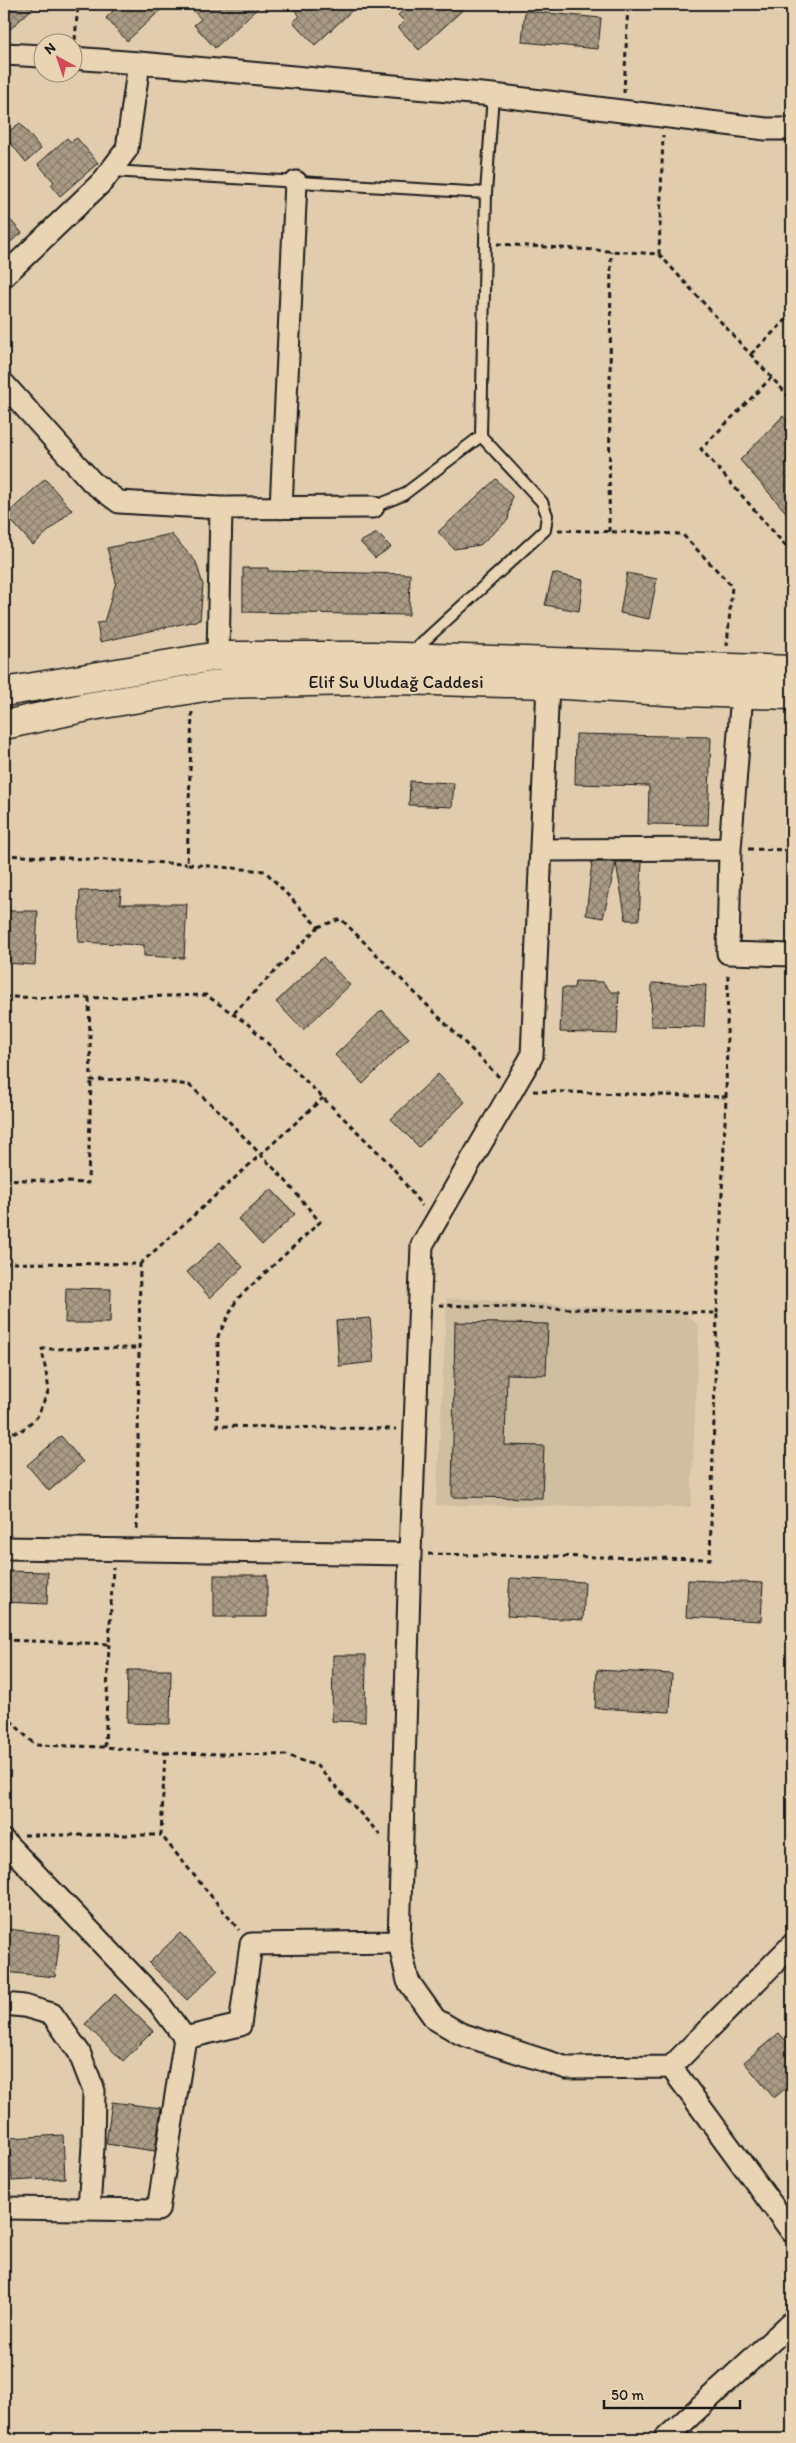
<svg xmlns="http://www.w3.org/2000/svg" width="796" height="2443" viewBox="0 0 796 2443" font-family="Itim,sans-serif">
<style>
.built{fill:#d0bea1}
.building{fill:url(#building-cross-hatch);stroke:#1c1c1c}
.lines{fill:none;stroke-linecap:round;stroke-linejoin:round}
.service-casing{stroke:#1c1c1c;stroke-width:14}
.minor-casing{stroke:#1c1c1c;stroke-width:25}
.secondary-casing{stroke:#1c1c1c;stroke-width:31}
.path{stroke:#1c1c1c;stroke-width:3;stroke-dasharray:5 4;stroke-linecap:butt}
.service{stroke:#e9d4b3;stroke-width:10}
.minor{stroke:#e9d4b3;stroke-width:21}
.secondary{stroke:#e9d4b3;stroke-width:28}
.labels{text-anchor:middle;stroke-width:4;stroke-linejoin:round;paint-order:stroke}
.street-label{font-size:18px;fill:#1c1c1c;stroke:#e9d4b3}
</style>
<defs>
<pattern id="building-cross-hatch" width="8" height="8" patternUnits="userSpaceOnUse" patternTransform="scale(1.25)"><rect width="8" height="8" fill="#aa9b85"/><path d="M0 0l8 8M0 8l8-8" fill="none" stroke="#8a7e6c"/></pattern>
</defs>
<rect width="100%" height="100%" fill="#e1cdad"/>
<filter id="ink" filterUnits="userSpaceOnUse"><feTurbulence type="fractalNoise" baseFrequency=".02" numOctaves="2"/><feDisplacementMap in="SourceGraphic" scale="10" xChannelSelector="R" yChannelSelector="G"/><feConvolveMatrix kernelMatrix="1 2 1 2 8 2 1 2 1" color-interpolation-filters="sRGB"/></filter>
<g filter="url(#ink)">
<path class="built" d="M447,1298L683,1311L699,1326L691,1507L436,1505Z"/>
<path class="building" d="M4,4H37L4,35Z
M106,4H167L127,41L106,18L113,11Z
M187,4H262L215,48L194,25L201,19Z
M289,4H359L315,45L293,22L300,16Z
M410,4H469L419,50L398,27L404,21L398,15Z
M525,11L601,18L598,49L522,42Z
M20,123L41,149L26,162L4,135Z
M67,138L71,142L77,138L98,163L60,196L51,185L54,182L38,164Z
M4,213L22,233L4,247Z
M783,416L792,426V519L740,460Z
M45,479L72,510L33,545L6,515Z
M496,479L512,496L508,520L480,545L454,549L438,532Z
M377,533L391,547L375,558L360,542Z
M171,534L196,562L203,585L200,620L100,642L97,623L104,622L116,582L107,548Z
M243,568H268V571L410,574L409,615L243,612Z
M553,573L583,580L579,611L545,605Z
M627,573L657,579L649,619L620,613Z
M576,734L711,737L708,825L648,824L649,786L575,784Z
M410,781L454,783L452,807L409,805Z
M592,862H642L639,920H626L616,863L603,918L586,915Z
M121,890L120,904H187L184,958L144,956V945L78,942L80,891Z
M4,911H38L35,965L4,963Z
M323,957L350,985L303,1030L276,1002Z
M575,981L603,982L611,992H619L617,1034L560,1032L562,988H574Z
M652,983L706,985L704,1027L651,1026Z
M382,1010L409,1038L363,1084L335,1055Z
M438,1074L465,1102L419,1147L391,1119Z
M271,1189L295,1214L262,1245L238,1219Z
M220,1242L243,1267L210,1298L187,1272Z
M66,1288L111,1289L110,1323H65Z
M370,1318L374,1362L339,1366L336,1321Z
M455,1322L548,1324L546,1375L507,1374L505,1445L544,1446L542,1498L452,1497Z
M61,1436L83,1462L49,1491L27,1465Z
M4,1571L48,1572L47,1604L4,1602Z
M214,1575H267V1617H214Z
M510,1578L585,1582L583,1620L507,1616Z
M688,1580L763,1583L761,1621L686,1617Z
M333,1655H366L365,1722L332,1721Z
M128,1670H171L170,1724L127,1723Z
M597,1670L672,1674L670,1712L595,1708Z
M7,1929L60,1935L55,1977L4,1972Z
M180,1933L218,1970L187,2000L149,1963Z
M115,1994L153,2031L123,2061L85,2024Z
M779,2033L792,2048V2083L774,2098L744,2062Z
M112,2102L161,2108L155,2151L106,2144Z
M63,2135L65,2178L12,2181L9,2138Z"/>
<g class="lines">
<defs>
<path id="service" d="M111,171L486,193
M373,507L403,495L481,436
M412,652L545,530L547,515L542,502L481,436L486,193L493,95"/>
<path id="minor" d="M4,54L42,56
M139,63L493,95L766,129H792
M4,276L103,181L127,149L139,63L72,58
M4,384L92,482L119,502L221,508L218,656
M221,508L373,507
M281,508L296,182
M548,684L532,1056L422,1245L410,1554L399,1942L408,1981L435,2019L461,2034L567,2068L671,2067L792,1945
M742,693L730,849L728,953L792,955
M541,850L730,849
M4,1548L410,1554
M4,1841L158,2002L185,2038
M4,2004L24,2006L52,2014L79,2052L94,2091L93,2146L89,2209
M671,2067L792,2232
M4,2208L158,2210L185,2038L240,2025L251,1944L399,1942
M665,2439L792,2322"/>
<path id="secondary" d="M4,692L218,656H373L792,670
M4,725L92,706L222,684L395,680L548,684L682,692L792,695"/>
</defs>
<use href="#service" class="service-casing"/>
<use href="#minor" class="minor-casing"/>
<use href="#secondary" class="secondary-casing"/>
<path class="path" d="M75,40L78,4
M624,93L628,4
M497,244L659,254L663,135
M659,254L792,400
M751,354L792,314
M772,377L701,449L792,553
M558,530L682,534L732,586L727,646
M609,532L611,251
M192,712L187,864L265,871L318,927L233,1014
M748,849L792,850
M4,855L187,864
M318,927L341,919L499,1077
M4,997L89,998L206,995L249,1025L390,1164L422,1206
M89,998L91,1080L141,1079L189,1085L219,1111L285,1180L320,1222L237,1299L218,1336L217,1426L396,1429
M533,1091L726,1097L717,1313
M726,1097L728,971
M4,1179L88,1183L91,1080
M4,1263L140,1264L137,1532
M140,1264L323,1098
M4,1432H20L37,1417L49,1390L42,1349L138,1348
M428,1554L710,1559L717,1313L439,1305
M4,1640L109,1644L113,1567
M4,1714L35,1745L105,1747L165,1753L161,1835L239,1930
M105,1747L109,1644
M165,1753L286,1755L317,1766L383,1838
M24,1835H161"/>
<use href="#service" class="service"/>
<use href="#minor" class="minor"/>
<use href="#secondary" class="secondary"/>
</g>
</g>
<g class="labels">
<g class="street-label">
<text x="396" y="688">Elif Su Uludağ Caddesi</text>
</g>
</g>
<rect width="796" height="2443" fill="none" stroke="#e9d4b3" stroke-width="20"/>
<rect x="10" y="10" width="776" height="2423" fill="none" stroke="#1c1c1c" stroke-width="2" filter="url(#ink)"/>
<g transform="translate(58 58) rotate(320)"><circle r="24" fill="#e9d4b3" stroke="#978a77"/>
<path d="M0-4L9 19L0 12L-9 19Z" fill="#d1495b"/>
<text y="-8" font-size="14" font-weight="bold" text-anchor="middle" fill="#1c1c1c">N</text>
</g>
<path d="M604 2400v8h136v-8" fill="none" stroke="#1c1c1c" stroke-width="2.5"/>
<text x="611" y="2400" font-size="15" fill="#1c1c1c" stroke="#e9d4b3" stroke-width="4" paint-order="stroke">50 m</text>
</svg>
